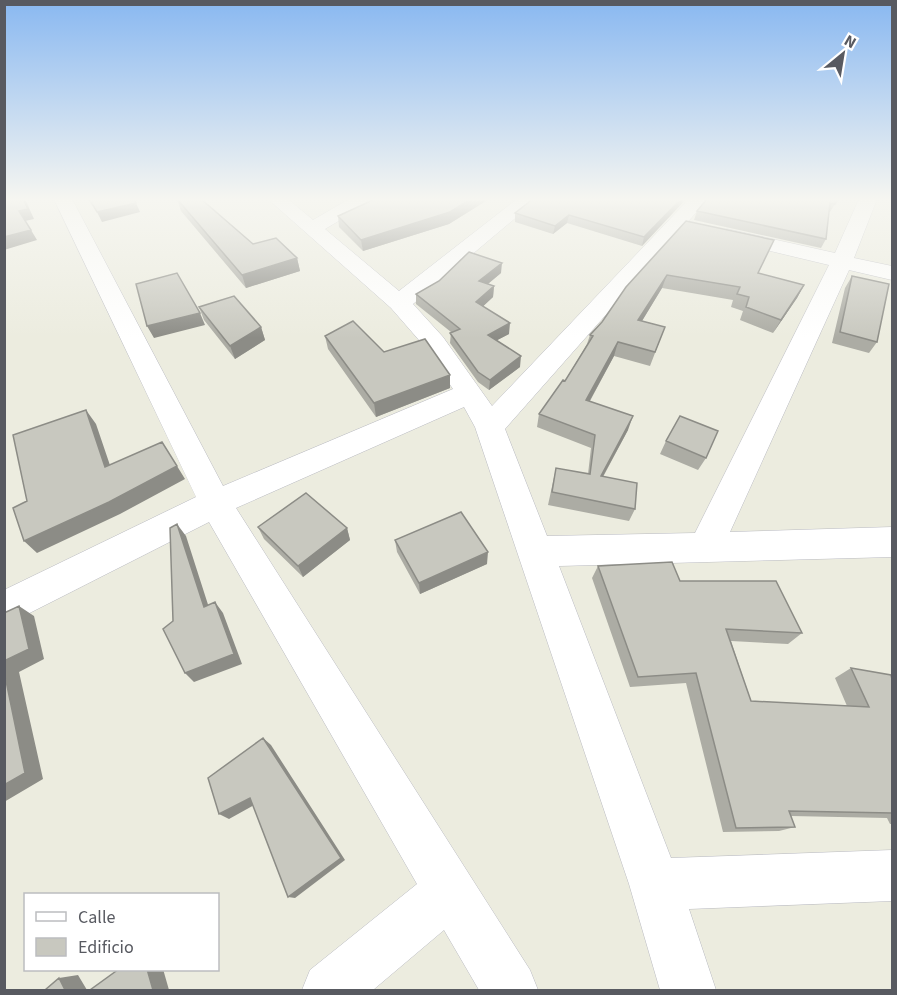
<svg xmlns="http://www.w3.org/2000/svg" width="897" height="995" viewBox="0 0 897 995" font-family="'Source Sans 3',sans-serif">
<style>
.lines{fill:none;stroke-linecap:round;stroke-linejoin:round}
.minor-casing{stroke:#babbc2;stroke-width:1}
.minor{fill:#fff;fill-rule:evenodd}
.wall{fill:#acaca4}
.shaded-wall{fill:#8c8c86}
.building{fill:#c8c8bf;stroke:#8c8c86;stroke-width:1.5}
</style>
<rect width="100%" height="100%" fill="#ececdf"/>
<g class="lines">
<defs>
<path id="minor" d="M54,199H72L223,486L453,389L425,347L391,308L268,199H288L313,220L349,199H371L369,203L325,229L399,291L517,199H538L413,304L443,337L492,406L689,199H708L505,429L547,536L695,533L829,265L720,239L717,235L720,231L727,229L835,253L859,199H877L854,258L892,266V280L849,270L730,532L892,527V557L559,566L671,858L892,850V901L689,909L716,990H660L629,884L475,427L464,407L236,508L530,970L538,990H479L444,930L373,990H302L310,970L417,884L209,522L4,626V590L196,497Z"/>
</defs>
<use href="#minor" class="minor-casing"/>
<use href="#minor" class="minor"/>
</g>
<path class="wall" d="M177,199L253,244L297,258L300,271L246,288L181,211Z
M375,199H489L449,224L363,251L339,227L338,216Z
M686,199L642,246L567,223L553,234L515,222V213Z
M838,199L830,212H829L826,239L821,248L694,220L697,211Z
M686,221L758,273L804,285L797,298L773,333L740,320L743,311L731,307L733,300L662,288L642,321L665,327L650,366L614,356L590,401L628,430L603,477L635,509L629,521L548,505L556,468L588,474L591,448L537,427L539,414L565,381L587,344L590,335L602,322Z
M501,273L488,284L494,286L493,297L483,306L509,334L497,340L520,367L489,390L478,382L450,343L451,332L416,304V294Z
M852,276L877,342L869,353L832,343L845,288Z
M199,307L261,327L265,340L235,359L204,320Z
M325,336L384,352L450,375V388L376,417L328,349Z
M666,441L706,458L698,470L660,454Z
M258,527L347,528L350,540L303,577L264,539Z
M395,540L487,564L420,594L397,552Z
M598,566L680,581L802,633L788,644L731,641L751,701L847,706L835,678L851,668L892,679V824H890L887,818L791,816L795,827L779,831L723,832L686,683L630,687L592,578Z"/>
<path class="shaded-wall" d="M23,199H25L34,219L25,221L19,211Z
M471,199H489L449,224L363,251L361,240Z
M681,199H686L642,246L644,237Z
M136,203L140,212L102,222L97,212Z
M569,215L567,223L553,234L555,226Z
M31,230L37,240L4,250V237Z
M297,258L300,271L246,288L242,275Z
M502,263L501,273L478,292L479,281Z
M667,275L662,288L634,334L638,320Z
M804,285L797,298L773,333L781,320Z
M494,286L493,297L476,313V302Z
M200,313L205,325L154,338L147,326Z
M510,323L509,334L488,345V335Z
M261,327L265,340L235,359L230,346Z
M618,342L614,356L583,413L586,400Z
M521,356L520,367L489,390L490,380Z
M450,375V388L376,417L374,403Z
M86,410L96,424L115,480L105,467Z
M633,416L628,430L596,489L601,476Z
M177,466L185,479L120,514L37,553L24,541Z
M177,524L186,536L212,617L204,607Z
M347,528L350,540L303,577L298,566Z
M488,552L487,564L420,594L419,583Z
M215,602L223,613L242,664L194,682L185,673Z
M19,606L34,616L44,659L19,672L43,779L4,802V661Z
M263,738L271,745L345,860L295,898L288,897Z
M250,798L258,803L229,819L219,814Z
M147,969H163L169,990H153Z
M78,975L87,990H65L59,978Z"/>
<path class="building" d="M4,199H23L28,209L19,211L31,230L4,237Z
M89,199H134L136,203L97,212Z
M177,199H201L253,244L276,238L297,258L242,275Z
M375,199H471L450,212L361,240L338,216Z
M533,199H681L644,237L569,215L555,226L515,213Z
M707,199H838L835,204L830,203L826,239L697,211Z
M686,221L774,240L758,273L804,285L781,320L746,307L749,297L737,294L740,287L667,275L638,320L665,327L655,352L618,342L586,400L633,416L601,476L637,483L635,509L552,492L556,468L590,474L595,435L539,414L563,380L565,381L593,336L590,335L602,322L626,287Z
M469,252L502,263L479,281L494,286L476,302L510,323L488,335L521,356L490,380L478,372L450,333L460,329L416,294L439,281Z
M177,273L200,313L147,326L136,284Z
M852,276L889,284L877,342L840,332Z
M234,296L261,327L230,346L199,307Z
M353,321L384,352L425,339L450,375L374,403L325,336Z
M86,410L105,467L162,442L177,466L109,502L24,541L13,508L27,501L13,435Z
M680,416L718,431L706,458L666,441Z
M306,493L347,528L298,566L258,527Z
M461,512L488,552L419,583L395,540Z
M177,524L204,607L215,602L234,654L185,673L163,629L173,621L170,528Z
M672,562L680,581H776L802,633L726,629L751,701L869,707L851,668L891,675L892,679V813L789,811L795,827L736,828L696,673L638,677L598,566Z
M19,606L29,649L4,661V613Z
M4,671L25,773L4,785Z
M263,738L341,858L288,897L250,798L219,814L208,778Z
M119,969H147L153,990H90Z
M59,978L65,990H45Z"/>
<linearGradient id="sky" x2="0" y2="1"><stop stop-color="#89b8f1"/><stop offset="0.59" stop-color="#f6f6f1"/><stop offset="1" stop-color="#f6f6f1" stop-opacity="0"/></linearGradient>
<rect width="897" height="338" fill="url(#sky)"/>
<rect width="897" height="995" fill="none" stroke="#585a61" stroke-width="12"/>
<rect x="24" y="893" width="195" height="78" fill="#ffffff" stroke="#bcbdc0" stroke-width="1.5"/>
<rect x="36" y="912" width="30" height="9" fill="#ffffff" stroke="#bcbdc0" stroke-width="1.5"/>
<text x="78" y="923" font-size="18" fill="#585a61">Calle</text>
<rect x="36" y="938" width="30" height="18" fill="#c8c8bf" stroke="#bcbdc0" stroke-width="1.5"/>
<text x="78" y="953" font-size="18" fill="#585a61">Edificio</text>
<g transform="translate(843 54) rotate(30)" stroke="#ffffff" stroke-width="4.5" paint-order="stroke">
<path d="M0-4.5L10 22L0 15L-10 22Z" fill="#585a61"/>
<text y="-9" font-size="16" font-weight="bold" text-anchor="middle" fill="#585a61">N</text>
</g>
</svg>
